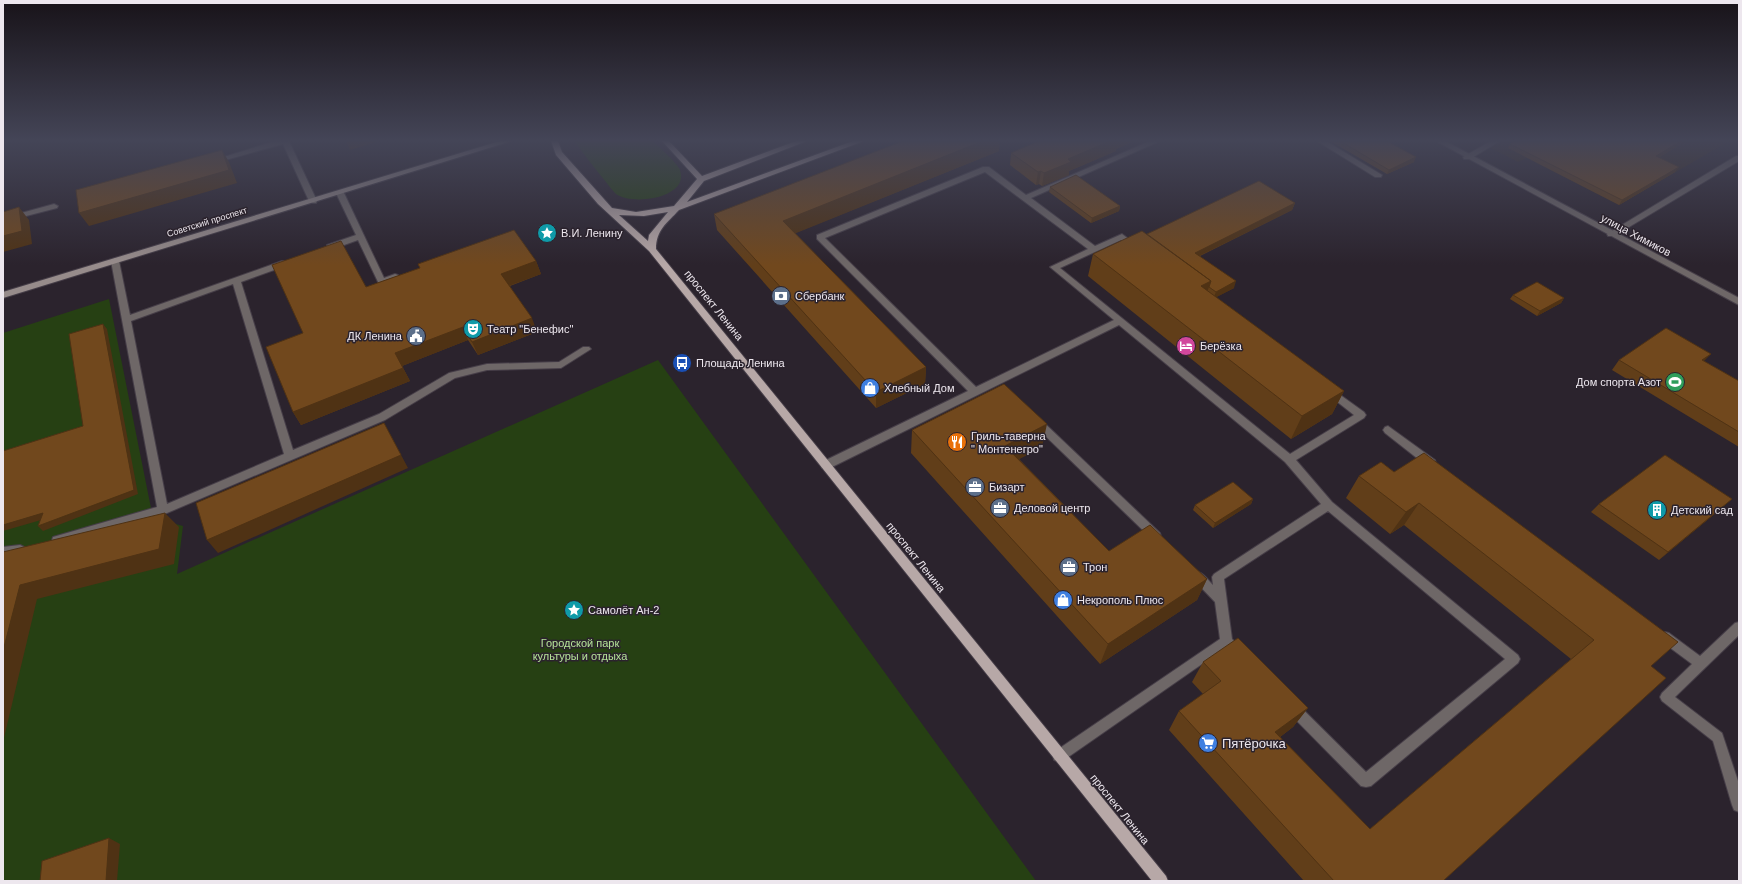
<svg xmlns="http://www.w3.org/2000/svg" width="1742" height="884" viewBox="0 0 1742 884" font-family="Arial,sans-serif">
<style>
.industrial{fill:#392a1e}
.green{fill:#264013}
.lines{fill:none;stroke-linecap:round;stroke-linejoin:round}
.service-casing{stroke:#463e48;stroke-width:2}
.minor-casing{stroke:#463e48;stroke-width:2}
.secondary-casing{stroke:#463e48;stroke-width:2}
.primary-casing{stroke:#463e48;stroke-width:2}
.service{fill:#6e6767;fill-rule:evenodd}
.minor{fill:#6e6767;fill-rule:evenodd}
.secondary{fill:#978c8b;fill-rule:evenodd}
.primary{fill:#b7a8a7;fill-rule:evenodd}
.wall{fill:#613e19}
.shaded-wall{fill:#4f3214}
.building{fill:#71481d;stroke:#4f3214}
.labels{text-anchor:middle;stroke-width:3;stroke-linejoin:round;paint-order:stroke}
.far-street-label{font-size:9px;fill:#ede7ee;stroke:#2b232d}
.poi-label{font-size:11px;fill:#ede7ee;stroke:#2b232d;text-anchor:start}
.street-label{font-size:11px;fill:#ede7ee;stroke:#2b232d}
.park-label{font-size:11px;fill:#b5e398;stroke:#2b232d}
.near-poi-label{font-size:13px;fill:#ede7ee;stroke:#2b232d;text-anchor:start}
</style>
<rect width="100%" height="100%" fill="#2b232d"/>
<path class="industrial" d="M1488,141H1722L1724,144L1619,205L1527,158L1518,162L1483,144Z"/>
<path class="green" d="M574,141H653C660,148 677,163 680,170C690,198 632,206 616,194C613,191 609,186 606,182C595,169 585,155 574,141Z
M109,299L153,518L183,526L177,574L658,360L1036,881H3V333Z"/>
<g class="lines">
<defs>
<path id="service" d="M275,141H289L317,201L316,203H313L309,201L283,144L215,163L211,161Z
M1150,141H1160L1031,198L1095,246L1122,234L1139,247L1138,249H1132L1121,240L1060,268L1290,454L1354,415L1326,393L1324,391L1326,389H1332L1364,412L1366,415L1364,418L1296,460L1332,502L1518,655L1520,659L1518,663L1371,786L1366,787L1361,786L1225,648L1064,760L1059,762L1054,760L1053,756L1054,752L1220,639L1215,602L1192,578L1190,575L1192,572C1201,569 1207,579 1213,585L1212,577L1214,574L1321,504L1285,462L1119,325L830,468H822L821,465L822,462L968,391L817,239V235L983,167H989L1026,195ZM985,172L1088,249L1050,267L1114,320L976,387L825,238ZM1328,511L1505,659L1366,772L1232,639L1224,579Z
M1317,141H1326L1382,175L1381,177H1375Z
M1491,141H1500L1470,159H1464L1463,157Z
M1736,156H1739V161L1614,236H1608L1607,234Z
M337,191H340L344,193L384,278L395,274L398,275L399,277L398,279L382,285L379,284L358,240L333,249H327V245L356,235L336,193Z
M54,204L58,206L57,208L3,222V218Z
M115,258L119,261L130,315L282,261H288L289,263L288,265L241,282L293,450L379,414L449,373L487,364L559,362L583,347H589L591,349L561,368L487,370L455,378L385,420L167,513L57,544L53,543L52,540L53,537L157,507L111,261ZM233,284L284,454L167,504L131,321Z
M1036,417L1039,418L1160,533L1161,536L1160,539L1156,540L1152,539L1033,424L1031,421Z
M1388,426L1435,460L1436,463L1435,466H1427L1385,433L1383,430L1385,427Z
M20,545L24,547L25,550L24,553L3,557V547Z
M1739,622V635L1675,697L1722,733L1739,784V812L1734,810L1732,805L1713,741L1662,701L1660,697L1662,693L1692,664L1661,641L1659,637L1661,633L1665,632L1669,633L1700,656L1735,623Z"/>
<path id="minor" d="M1436,141H1445L1739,298V305Z"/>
<path id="secondary" d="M500,141H512L3,298V292Z"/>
<path id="primary" d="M551,141H558L562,152L612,208L636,212L674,206L697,179L662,141H669L702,176L796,141H807L704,181L687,202L853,141H864L679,210C667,223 656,230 656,249L1166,876L1168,881H1152L649,251L598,204L556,155ZM668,212L649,235L648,241L619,215L644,216Z"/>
</defs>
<use href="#service" class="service-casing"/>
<use href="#minor" class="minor-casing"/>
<use href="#secondary" class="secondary-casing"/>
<use href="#primary" class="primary-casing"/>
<use href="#service" class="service"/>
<use href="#minor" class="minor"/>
<use href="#secondary" class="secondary"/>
<use href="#primary" class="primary"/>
</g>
<path class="wall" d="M1039,141H1134L1116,149V151L1069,171V175L1042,186L1039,184L1036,185L1010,165L1011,153Z
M1330,141H1387L1414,162L1387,174Z
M1686,141L1658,158L1675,172L1619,205L1508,148L1510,144Z
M999,151L795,233L926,367L925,384L876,408L717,230L714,214Z
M1050,187L1120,206L1119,211L1091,223L1049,192Z
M1295,203L1292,210L1200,256L1234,288L1216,297L1344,391L1332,414L1291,439L1088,276L1093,254L1147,234Z
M536,261L541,274L510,286L537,332L478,355L468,340L402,366L410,381L301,425L293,412L303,333L366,287L420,268L418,264Z
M1513,295L1564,298L1561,303L1537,316L1510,299Z
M1619,360L1704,361L1739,381V447L1612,370Z
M912,430L1042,447L1019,459L1109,551L1207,579L1197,600L1100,664L911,453Z
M1381,462L1651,666L1443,881H1304L1169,730L1179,711L1203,694L1192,682L1203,662L1308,708L1293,727L1280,737L1370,829L1571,659L1404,525L1390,534L1346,498L1359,476Z
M1253,499L1251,504L1213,528L1193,510L1195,505Z
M1599,504L1723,507L1659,560L1591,512Z"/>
<path class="shaded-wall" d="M346,141H379L350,150Z
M983,141H1000L999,151L784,238L783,221Z
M1110,141H1134L1116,149V151L1069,171V175L1042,186L1044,173L1068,159Z
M1681,141H1686L1653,161L1656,156Z
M222,150L229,162L237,183L89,226L79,213Z
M1416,157L1414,162L1387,174L1389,170Z
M1679,167L1675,172L1619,205L1622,200Z
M1041,171L1039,184L1036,185L1038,172Z
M1295,203L1292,210L1193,259L1195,253Z
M1120,206L1119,211L1091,223L1092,218Z
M19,207L29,220L32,244L3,252V236Z
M536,261L541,274L506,287L501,274Z
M1211,281L1203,304L1201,286Z
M1236,281L1234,288L1213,299L1216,292Z
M1564,298L1561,303L1537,316L1540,311Z
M532,318L537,332L478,355L472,342Z
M103,324L107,329L138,494L43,531L38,526L134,490Z
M463,327L468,340L402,366L395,353Z
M1711,354L1702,363V360Z
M926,367L925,384L876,408V392Z
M403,368L410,381L301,425L293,412Z
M1344,391L1332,414L1291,439L1302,416Z
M384,423L408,468L218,553L207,540Z
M1047,424L1042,447L1002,468L1005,446Z
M1253,499L1251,504L1213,528L1215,523Z
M1732,499L1723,507L1659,560L1668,552Z
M1419,503L1404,525L1390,534L1406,512Z
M43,513L48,518L3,531V525Z
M165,513L179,527L174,564L37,599L3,742V651L20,585Z
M1207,579L1197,600L1100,664L1108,644Z
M1308,708L1293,727L1262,751L1275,732Z
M109,838L120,844L117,881H106Z"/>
<path class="building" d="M903,141H983L783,221L926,367L876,392L714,214Z
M1039,141H1110L1068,159L1071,162L1044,173L1041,171L1038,172L1011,153Z
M1340,141H1387L1416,157L1389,170Z
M1514,141H1681L1656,156L1679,167L1622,200L1510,144Z
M222,150L229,170L79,213L76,190Z
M1076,175L1120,206L1092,218L1050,187Z
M1259,181L1295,203L1195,253L1236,281L1216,292L1209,287L1211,281L1147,234Z
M19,207L22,231L3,236V212Z
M514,230L536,261L501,274L532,318L472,342L463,327L395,353L403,368L293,412L266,347L303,333L272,265L341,241L366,287L420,268L418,264Z
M1142,231L1211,281L1201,286L1344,391L1302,416L1093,254Z
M1537,282L1564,298L1540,311L1513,295Z
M103,324L134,490L38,526L43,513L3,525V451L83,426L69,334Z
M1666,328L1711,354L1702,360L1739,381V432L1619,360Z
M1004,384L1047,424L1005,446L1109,551L1150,525L1207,579L1108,644L912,430Z
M384,423L401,455L207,540L196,503Z
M1424,453L1678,642L1651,666L1666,678L1443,881H1334L1179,711L1221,681L1203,662L1238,638L1308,708L1275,732L1370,829L1594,640L1419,503L1406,512L1359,476L1381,462L1394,472Z
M1665,455L1732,499L1668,552L1599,504Z
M1233,482L1253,499L1215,523L1195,505Z
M165,513L159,549L20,585L3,651V552Z
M109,838L106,881H40L42,861Z"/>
<linearGradient id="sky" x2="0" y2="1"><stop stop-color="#181319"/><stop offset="0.53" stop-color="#444557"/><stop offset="1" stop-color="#444557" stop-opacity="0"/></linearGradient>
<rect width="1742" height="265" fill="url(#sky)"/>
<defs>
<symbol id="sight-disc" viewBox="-11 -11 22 22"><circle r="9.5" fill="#0f9aa8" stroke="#2b232d"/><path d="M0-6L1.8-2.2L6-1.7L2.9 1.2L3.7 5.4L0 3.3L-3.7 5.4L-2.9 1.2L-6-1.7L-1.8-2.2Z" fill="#fff"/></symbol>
<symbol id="bank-disc" viewBox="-11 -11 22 22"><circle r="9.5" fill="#5c6f8a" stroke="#2b232d"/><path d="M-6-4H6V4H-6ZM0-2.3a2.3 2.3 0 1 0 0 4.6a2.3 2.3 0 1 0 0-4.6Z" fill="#fff"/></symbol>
<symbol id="theatre-disc" viewBox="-11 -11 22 22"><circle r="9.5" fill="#0f9aa8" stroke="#2b232d"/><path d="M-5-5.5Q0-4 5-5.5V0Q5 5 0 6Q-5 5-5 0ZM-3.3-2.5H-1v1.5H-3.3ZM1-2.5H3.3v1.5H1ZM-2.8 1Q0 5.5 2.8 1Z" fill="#fff"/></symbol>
<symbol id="civic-disc" viewBox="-11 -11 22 22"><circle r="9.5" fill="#5c6f8a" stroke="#2b232d"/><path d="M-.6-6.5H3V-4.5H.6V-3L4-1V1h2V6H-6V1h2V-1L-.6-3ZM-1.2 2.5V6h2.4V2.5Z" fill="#fff"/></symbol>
<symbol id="hotel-disc" viewBox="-11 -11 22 22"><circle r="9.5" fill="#d1479c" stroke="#2b232d"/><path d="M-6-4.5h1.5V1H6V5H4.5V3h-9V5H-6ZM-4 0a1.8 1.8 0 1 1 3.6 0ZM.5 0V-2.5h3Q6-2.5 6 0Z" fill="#fff"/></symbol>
<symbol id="bus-disc" viewBox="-11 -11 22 22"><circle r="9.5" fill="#1a4fb4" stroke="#2b232d"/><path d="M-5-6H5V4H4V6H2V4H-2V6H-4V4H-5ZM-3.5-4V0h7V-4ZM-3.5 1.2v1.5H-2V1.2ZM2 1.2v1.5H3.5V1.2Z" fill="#fff"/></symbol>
<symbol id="stadium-disc" viewBox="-11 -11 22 22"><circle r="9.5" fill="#2e9e5b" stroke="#2b232d"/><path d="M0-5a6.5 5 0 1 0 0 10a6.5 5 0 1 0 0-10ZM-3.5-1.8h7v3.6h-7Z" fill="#fff"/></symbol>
<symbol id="shop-disc" viewBox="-11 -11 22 22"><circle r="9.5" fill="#3f7fe0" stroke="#2b232d"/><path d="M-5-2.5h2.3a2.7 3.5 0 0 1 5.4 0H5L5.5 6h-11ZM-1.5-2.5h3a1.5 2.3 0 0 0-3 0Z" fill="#fff"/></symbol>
<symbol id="restaurant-disc" viewBox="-11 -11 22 22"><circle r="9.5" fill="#e8710a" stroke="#2b232d"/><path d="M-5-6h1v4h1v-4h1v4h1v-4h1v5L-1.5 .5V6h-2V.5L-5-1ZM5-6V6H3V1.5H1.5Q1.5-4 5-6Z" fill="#fff"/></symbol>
<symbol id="office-disc" viewBox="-11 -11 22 22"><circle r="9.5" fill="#5c6f8a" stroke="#2b232d"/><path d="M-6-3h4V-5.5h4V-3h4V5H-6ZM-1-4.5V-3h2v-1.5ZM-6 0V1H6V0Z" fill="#fff"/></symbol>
<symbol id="building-disc" viewBox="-11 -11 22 22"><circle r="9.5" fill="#0f9aa8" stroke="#2b232d"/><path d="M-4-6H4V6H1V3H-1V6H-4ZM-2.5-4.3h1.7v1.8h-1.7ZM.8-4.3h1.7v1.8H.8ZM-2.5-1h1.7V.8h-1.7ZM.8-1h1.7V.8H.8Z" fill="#fff"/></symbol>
<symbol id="supermarket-disc" viewBox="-11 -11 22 22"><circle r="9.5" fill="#3f7fe0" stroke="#2b232d"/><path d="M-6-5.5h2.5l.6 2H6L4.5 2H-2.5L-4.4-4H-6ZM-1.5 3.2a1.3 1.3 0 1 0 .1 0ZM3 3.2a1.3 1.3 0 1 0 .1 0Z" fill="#fff"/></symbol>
</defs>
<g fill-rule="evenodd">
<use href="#sight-disc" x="536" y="222" width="22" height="22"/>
<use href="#bank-disc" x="770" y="285" width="22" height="22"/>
<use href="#theatre-disc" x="462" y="318" width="22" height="22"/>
<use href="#civic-disc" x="405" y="325" width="22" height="22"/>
<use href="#hotel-disc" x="1175" y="335" width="22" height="22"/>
<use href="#bus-disc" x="671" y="352" width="22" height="22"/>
<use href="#stadium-disc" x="1664" y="371" width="22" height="22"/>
<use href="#shop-disc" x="859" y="377" width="22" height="22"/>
<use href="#restaurant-disc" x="946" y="431" width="22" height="22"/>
<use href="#office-disc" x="964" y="476" width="22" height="22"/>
<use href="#office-disc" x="989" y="497" width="22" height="22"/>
<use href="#building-disc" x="1646" y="499" width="22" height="22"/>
<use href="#office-disc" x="1058" y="556" width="22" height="22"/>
<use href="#shop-disc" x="1052" y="589" width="22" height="22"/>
<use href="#sight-disc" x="563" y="599" width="22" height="22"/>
<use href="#supermarket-disc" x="1197" y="732" width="22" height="22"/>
</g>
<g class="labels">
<g class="far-street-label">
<text transform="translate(207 222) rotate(-17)" y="3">Советский проспект</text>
</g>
<g class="poi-label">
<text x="561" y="237">В.И. Ленину</text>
<text x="795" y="300">Сбербанк</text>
<text x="487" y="333">Театр "Бенефис"</text>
<text x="402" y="340" text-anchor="end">ДК Ленина</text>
<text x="1200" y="350">Берёзка</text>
<text x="696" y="367">Площадь Ленина</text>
<text x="1661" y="386" text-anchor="end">Дом спорта Азот</text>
<text x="884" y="392">Хлебный Дом</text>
<text x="971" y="440">Гриль-таверна<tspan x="971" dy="13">" Монтенегро"</tspan></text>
<text x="989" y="491">Бизарт</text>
<text x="1014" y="512">Деловой центр</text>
<text x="1671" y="514">Детский сад</text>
<text x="1083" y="571">Трон</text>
<text x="1077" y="604">Некрополь Плюс</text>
<text x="588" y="614">Самолёт Ан-2</text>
</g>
<g class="street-label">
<text transform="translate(1636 235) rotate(28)" y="4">улица Химиков</text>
<text transform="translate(714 305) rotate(51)" y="4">проспект Ленина</text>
<text transform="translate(916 557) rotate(51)" y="4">проспект Ленина</text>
<text transform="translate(1120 809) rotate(51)" y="4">проспект Ленина</text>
</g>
<g class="park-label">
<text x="580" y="647">Городской парк<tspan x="580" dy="13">культуры и отдыха</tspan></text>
</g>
<g class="near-poi-label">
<text x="1222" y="748">Пятёрочка</text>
</g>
</g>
<rect width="1742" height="884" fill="none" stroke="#ede7ee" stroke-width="8"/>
</svg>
